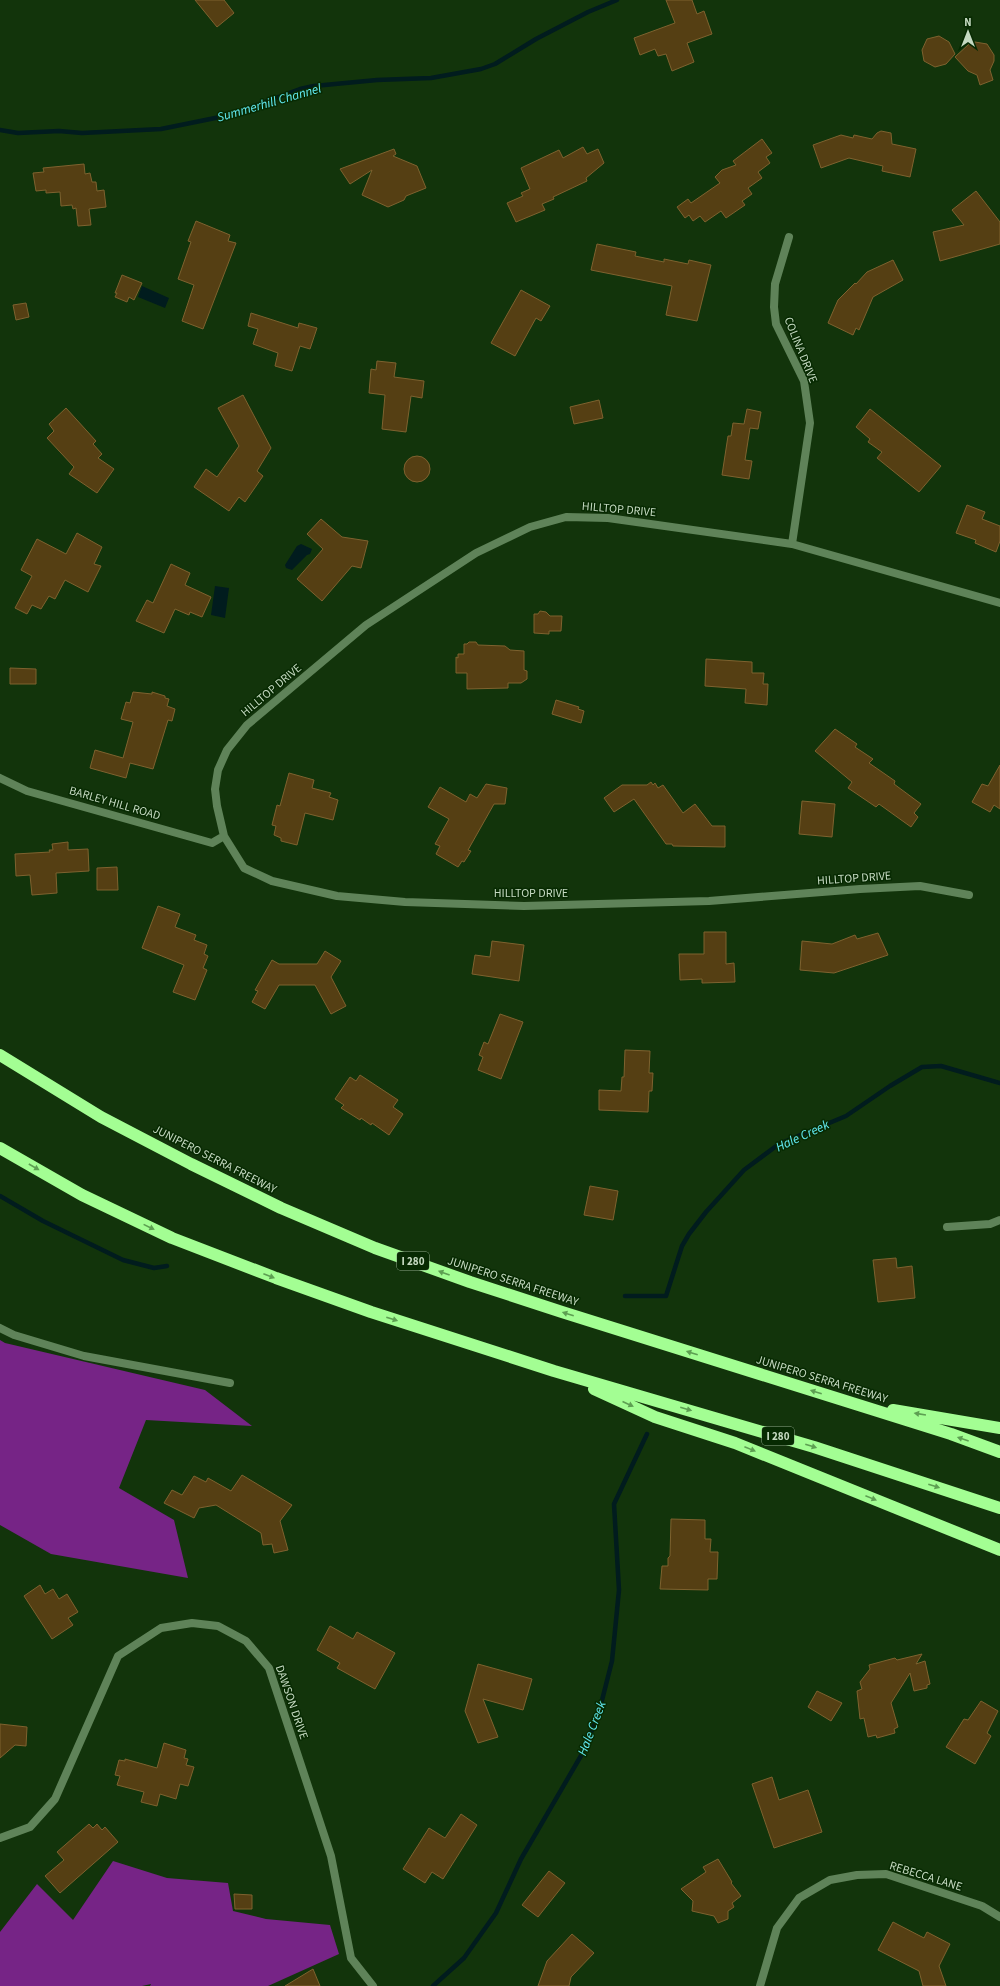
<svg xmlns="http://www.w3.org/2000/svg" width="1000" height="1986" viewBox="0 0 1000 1986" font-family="'Source Sans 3',sans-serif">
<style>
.forest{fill:#762486}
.water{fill:#011c1e}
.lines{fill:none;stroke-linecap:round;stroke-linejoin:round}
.stream{stroke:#011c1e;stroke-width:4.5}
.building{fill:#553f13;stroke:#7e622f}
.street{stroke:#5f8359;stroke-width:8}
.highway{stroke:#a3fe93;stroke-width:12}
.oneway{fill:#5d9f52}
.labels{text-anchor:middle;stroke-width:3;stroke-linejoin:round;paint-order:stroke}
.shield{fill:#072a02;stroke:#8ca488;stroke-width:1}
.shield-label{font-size:11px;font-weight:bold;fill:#c5d9c1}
.street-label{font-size:12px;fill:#c5d9c1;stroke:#072a02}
.water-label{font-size:13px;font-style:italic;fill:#62eaf2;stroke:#072a02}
</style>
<rect width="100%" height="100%" fill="#12340b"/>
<path class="forest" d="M0,1340L5,1343L205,1390L252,1426L146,1420L119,1488L174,1520L188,1578L51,1554L0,1525Z
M113,1861L167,1878L228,1883L233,1911L266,1919L330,1925L339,1954L268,1986H150L151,1984L142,1986H0V1932L37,1884L73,1920Z"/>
<path class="water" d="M142,286L169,298L165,308L138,297Z
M301,544L312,549L310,554L307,555L292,570L286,568L285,565L297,546Z
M215,586L229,588L225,618L211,615Z"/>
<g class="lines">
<path class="stream" d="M0,130L18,133L59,131L82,133L161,129L230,115L300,89L314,86L377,80L431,78L481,69L495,64L536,39L588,12L617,0
M0,1196L43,1221L123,1260L154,1268L167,1266
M625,1296H666L682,1246L689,1234L706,1212L744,1170L779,1144L846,1116L890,1086L922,1067L941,1066L1000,1083
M433,1986L464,1958L496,1913L521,1859L582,1754L598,1716L612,1661L619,1590L614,1504L647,1434"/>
</g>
<path class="building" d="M195,0H224L234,13L217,27Z
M666,0H692L697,14L704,11L712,34L687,43L694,62L672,71L666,54L658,56L655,49L640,55L634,38L675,23Z
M939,36L949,42L955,54L946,64L935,67L924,61L922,50L927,39Z
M975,42L987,44L994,55V61L990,70L993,80L980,85L977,75L968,71L955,57L969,44Z
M881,131L891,133L892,144L916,149L910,177L882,171L883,166L849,158L821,168L813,145L841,135L853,138L854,135L872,139L877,133Z
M762,139L772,153L766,157L770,163L758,172L762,178L748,188L752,194L742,201L745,205L726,218L721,211L705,222L700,216L693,221L689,215L685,218L677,207L688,199L691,203L720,183L715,177L722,170L736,165L733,161Z
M583,147L587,154L598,149L604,163L586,178L587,181L553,197L554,199L542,204L545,210L516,222L507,203L523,196L521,193L530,189L521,168L559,150L563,158Z
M394,149L396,154L393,156L417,166L426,188L406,196L404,200L388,207L362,195L372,170L350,184L340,169Z
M84,164L85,174L90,173L92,182H96L97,191L104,190L106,207L89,209L91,225L78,226L76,208L73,209L72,205L61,206L60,192L46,193V190L36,191L33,173L44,172L43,168Z
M976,191L1000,222V244L940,261L933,232L964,225L952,210Z
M196,221L230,235L228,241L236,243L203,329L182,321L194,285L178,279L191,242L188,241Z
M597,244L636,252L635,256L664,262V259L688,264L689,260L711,265L697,321L666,315L672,286L591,270Z
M893,260L903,280L873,297L859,330L856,328L853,335L828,323L838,300L855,283L856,284L867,272Z
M122,275L142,283L134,300L129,297L127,302L115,297L117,293H115Z
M521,290L550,306L541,321L536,318L515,356L491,343Z
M26,303L29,317L16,320L13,305Z
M251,313L298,328L299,323L317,328L310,349L300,346L292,371L275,366L278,353L253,344L258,329L248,326Z
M377,361L396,363L394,377L424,381L422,398L411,396L406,432L382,429L385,395L369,393L371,369L376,370Z
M243,395L271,448L257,471L263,476L245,502L239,497L229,511L194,487L206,469L217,477L239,446L218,408Z
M599,400L603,418L574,424L570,407Z
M66,408L96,441L93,444L102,454L98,458L114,469L97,493L69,474L74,467L47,438L54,431L49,424Z
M747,409L761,412L758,429L750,428L745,460L752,461L749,479L722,475L728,436H731L733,423L744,424Z
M870,409L941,466L919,492L877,458L882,452L868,442L870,439L856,427Z
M404 469a13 13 0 1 1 26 0a13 13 0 1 1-26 0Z
M967,505L985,512L982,519L1000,526V541L996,552L975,543L976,540L956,533Z
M321,519L342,537L368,541L361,568L352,566L322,601L297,579L323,549L307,534Z
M77,533L102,547L94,564L101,566L88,592L65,580L55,599L49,596L41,609L32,605L27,614L15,608L32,576L21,570L37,539L66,554Z
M171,564L190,573L185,585L211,597L202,617L190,612L189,615L175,609L164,633L136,621L147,600L153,603Z
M540,611L546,612L550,616H562L561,631H549V634L534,633V614H538Z
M469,642H476L478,645L505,646L510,650L524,651V670L527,671V679L521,683H508V688L467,689V673H456V657L458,658V654H464V644H467Z
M706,659L752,662V673H764L763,684H768L767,705L745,703L746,689L705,686Z
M10,668L36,669V684H10Z
M133,692L152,694V692L165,696V698L169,699L167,706L175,709L172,721L168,720L153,769L130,763L126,778L90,768L95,750L123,758L133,722L121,719L126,702L130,703Z
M556,700L579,707L578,709L584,711L581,723L552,714Z
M835,729L857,744L855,747L873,759L869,763L895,781L894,784L921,804L914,813L918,817L911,827L879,804L876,807L848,788L852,782L815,751Z
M1000,765V809L994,805L990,812L972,802L982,784L988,786Z
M289,773L314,780L312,788L331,793L329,797L338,800L333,820L305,813L297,845L281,841V838L274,835L276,826L272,825L277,805L280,806Z
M651,782L653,785L655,783L658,788L663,785L683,813L695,804L712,826H725V847L673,846L672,844H666L634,799L614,812L604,798L622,785H647Z
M486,784L507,788L505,804H494L468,850L471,851L464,862L462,861L458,867L436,854L440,846L435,844L449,819L428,807L440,787L466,802L470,794L477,798Z
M802,801L835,804L832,837L799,834Z
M68,842V850L88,849L89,871L56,873L57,893L32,895L30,875L16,876L15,854L50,852L49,850H53L52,844Z
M117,867L118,890H97V868Z
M158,906L180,914L175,927L196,935L194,940L207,945L204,954L208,956L203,968L207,970L195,1000L173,992L184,965L142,948Z
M704,932H726V964L734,963L735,982L702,983V979L680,980L679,954H704Z
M878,933L888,955L834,973L800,970L802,941L832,944L855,935L857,939Z
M492,941L524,945L519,981L472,974L475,955L490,957Z
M325,951L341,961L331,977L346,1006L331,1014L315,985H279L265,1009L252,1002L258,991L255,990L272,960L279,964H317Z
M500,1014L523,1022L501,1079L478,1070L483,1057L479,1055L484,1042L488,1044Z
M625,1050L650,1051L649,1073H653L652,1091H649L648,1112L599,1110V1090L621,1091L622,1077H624Z
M360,1075L398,1100L393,1107L403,1114L389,1135L372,1123L371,1125L361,1118L360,1120L341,1108L344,1105L335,1099L350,1077L356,1081Z
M590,1186L618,1191L613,1220L584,1215Z
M896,1258L897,1268L912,1266L915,1298L878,1302L873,1260Z
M242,1475L292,1505L280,1521L288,1550L274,1553L272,1544L263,1545L261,1533L216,1505L199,1508L194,1518L164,1503L172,1490L182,1495L194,1476L206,1482L208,1478L231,1491Z
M671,1519L705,1520V1539H711L710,1552H718L717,1579H708V1590L660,1589L662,1566H668V1558L670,1556Z
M40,1585L45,1594L53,1589L59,1599L67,1594L78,1612L68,1618L73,1625L52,1639L24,1596Z
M330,1626L353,1639L357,1632L395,1653L375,1689L337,1668L340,1663L317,1650Z
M922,1654L916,1664L925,1661L930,1684L927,1685V1688L914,1691L910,1673L891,1703L898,1727L894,1729L895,1733L877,1738L876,1735L868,1737L864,1718L860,1719L857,1691L862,1689L860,1682L870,1669L869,1665L895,1658L897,1660Z
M478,1664L532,1679L523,1710L483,1699L498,1737L478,1743L465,1711Z
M817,1691L842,1703L831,1721L808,1707Z
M981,1701L998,1711L987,1733L991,1736L975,1764L946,1747L964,1719L968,1720Z
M0,1724L27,1727L26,1746L15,1745L0,1758Z
M164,1743L186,1750L184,1758L188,1759L186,1765L194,1767L188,1786L180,1784L176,1799L160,1794L157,1806L141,1802L144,1792L117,1785L120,1776L115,1775L119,1760L125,1761V1759L157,1768Z
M772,1777L779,1800L808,1790L822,1832L774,1848L752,1784Z
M461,1814L477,1825L443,1879L432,1872L425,1883L403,1869L429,1828L445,1838Z
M89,1824L93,1828L97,1824L102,1830L105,1827L118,1842L60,1893L45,1876L64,1860L57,1852Z
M718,1859L732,1882L731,1883L741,1896L732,1903L734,1907L728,1911V1919L718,1923L714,1916L692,1911L693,1901L681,1889L706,1872L703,1867Z
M549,1871L565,1883L538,1917L522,1905Z
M234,1894L252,1895V1909H235Z
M893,1922L924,1938L927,1932L950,1944L939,1966L946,1986H923L919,1971L878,1950Z
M572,1934L594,1953L571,1977L569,1986H538L547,1961Z
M313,1969L320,1986H285Z"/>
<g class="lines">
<path class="street" d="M789,237L775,284L774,307L776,324L804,381L810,423L792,544
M0,778L27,791L212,843L224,836
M969,895L920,886L860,889L709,901L524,906L405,902L337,896L272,881L244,868L224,836L217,806L215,789L218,770L227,750L247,725L366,625L476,553L530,527L566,517L608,518L792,544L1000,603
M947,1227L990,1224L1000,1220
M0,1328L14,1335L84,1356L230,1383
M0,1838L30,1827L55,1799L118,1656L161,1628L192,1623L218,1626L246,1641L269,1668L331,1856L351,1958L373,1986
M760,1986L777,1928L799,1898L830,1880L857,1875L886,1874L982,1906L1000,1917"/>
<path class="highway" d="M0,1055L101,1117L191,1164L281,1208L375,1248L470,1282L562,1312L951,1434L1000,1452
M0,1148L82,1195L172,1238L276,1278L371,1312L554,1371L814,1447L1000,1508
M594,1389L655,1417L735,1443L1000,1550
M893,1410L1000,1428"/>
</g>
<defs><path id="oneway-solid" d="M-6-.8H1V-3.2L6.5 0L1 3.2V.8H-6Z"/></defs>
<g class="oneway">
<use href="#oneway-solid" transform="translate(34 1167) rotate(30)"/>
<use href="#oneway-solid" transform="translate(149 1227) rotate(26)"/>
<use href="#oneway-solid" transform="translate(444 1273) rotate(-160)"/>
<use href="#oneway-solid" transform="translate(269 1276) rotate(21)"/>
<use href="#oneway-solid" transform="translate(568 1314) rotate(-163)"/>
<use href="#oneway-solid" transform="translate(392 1319) rotate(18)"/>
<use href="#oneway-solid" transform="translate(692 1353) rotate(-163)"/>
<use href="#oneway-solid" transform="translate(816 1392) rotate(-163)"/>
<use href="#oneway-solid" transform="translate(628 1404) rotate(24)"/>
<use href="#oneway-solid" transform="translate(686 1409) rotate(16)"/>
<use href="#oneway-solid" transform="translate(920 1414) rotate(-171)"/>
<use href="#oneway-solid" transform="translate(963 1439) rotate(-161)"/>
<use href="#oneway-solid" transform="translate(811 1446) rotate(17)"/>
<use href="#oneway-solid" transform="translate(750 1449) rotate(22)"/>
<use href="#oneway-solid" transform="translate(934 1486) rotate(18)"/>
<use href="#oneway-solid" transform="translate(871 1498) rotate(22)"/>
</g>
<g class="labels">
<g class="shield">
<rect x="397" y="1252" width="32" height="18" rx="3"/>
<rect x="762" y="1427" width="32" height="18" rx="3"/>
</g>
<g class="shield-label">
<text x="413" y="1265">I 280</text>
<text x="778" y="1440">I 280</text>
</g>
<g class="street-label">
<text transform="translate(801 350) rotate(68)" y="4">COLINA DRIVE</text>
<text transform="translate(619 509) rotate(5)" y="4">HILLTOP DRIVE</text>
<text transform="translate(271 690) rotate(-40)" y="4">HILLTOP DRIVE</text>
<text transform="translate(115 803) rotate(16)" y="4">BARLEY HILL ROAD</text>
<text transform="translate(854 878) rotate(-4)" y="4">HILLTOP DRIVE</text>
<text x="531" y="897">HILLTOP DRIVE</text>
<text transform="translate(215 1159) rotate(27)" y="4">JUNIPERO SERRA FREEWAY</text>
<text transform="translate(513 1281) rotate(18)" y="4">JUNIPERO SERRA FREEWAY</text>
<text transform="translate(822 1379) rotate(17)" y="4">JUNIPERO SERRA FREEWAY</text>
<text transform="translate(292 1702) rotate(71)" y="4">DAWSON DRIVE</text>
<text transform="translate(926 1876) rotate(17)" y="4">REBECCA LANE</text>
</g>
<g class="water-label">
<text transform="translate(269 102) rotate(-16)" y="5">Summerhill Channel</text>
<text transform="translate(802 1135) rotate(-25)" y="5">Hale Creek</text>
<text transform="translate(591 1728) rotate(-69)" y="5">Hale Creek</text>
</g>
</g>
<g transform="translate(968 32)" stroke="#072a02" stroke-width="3" paint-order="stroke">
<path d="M0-3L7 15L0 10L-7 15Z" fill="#c5d9c1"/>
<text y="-6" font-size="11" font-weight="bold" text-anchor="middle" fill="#c5d9c1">N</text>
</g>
</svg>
